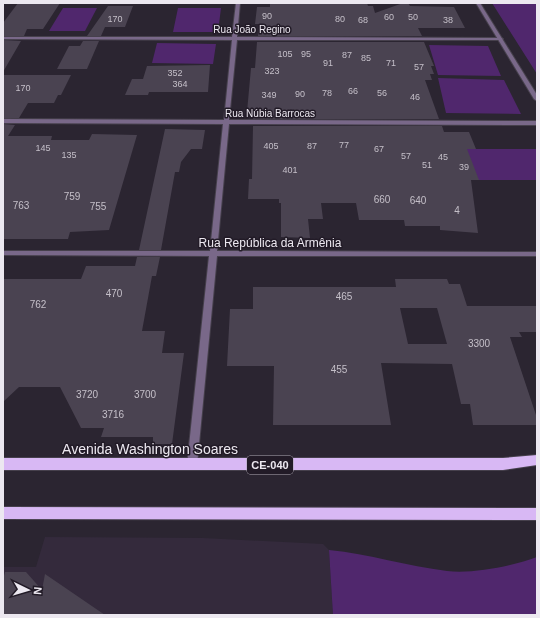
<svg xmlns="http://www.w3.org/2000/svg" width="540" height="618" viewBox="0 0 540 618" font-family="Arial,sans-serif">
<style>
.built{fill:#342a3c}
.green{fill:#50276d}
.building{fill:#4a4351;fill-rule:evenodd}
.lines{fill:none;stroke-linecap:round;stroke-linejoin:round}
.minor-casing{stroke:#46404c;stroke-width:2}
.tertiary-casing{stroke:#46404c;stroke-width:2}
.trunk-casing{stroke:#46404c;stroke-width:2}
.minor{fill:#796889;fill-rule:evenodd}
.tertiary{fill:#796889;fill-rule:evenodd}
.trunk{fill:#d8b8f4;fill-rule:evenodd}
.labels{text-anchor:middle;stroke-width:3;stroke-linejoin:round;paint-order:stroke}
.far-number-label{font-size:9px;fill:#c4bfc8}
.far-street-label{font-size:10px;fill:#ece8f0;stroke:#221b27}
.number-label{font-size:10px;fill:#c4bfc8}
.shield{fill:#221b27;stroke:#afaab4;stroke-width:1}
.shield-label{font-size:11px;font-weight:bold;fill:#ece8f0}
.street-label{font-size:12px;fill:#ece8f0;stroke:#221b27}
.near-street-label{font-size:14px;fill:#ece8f0;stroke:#221b27}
</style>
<rect width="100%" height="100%" fill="#2b2531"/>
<path class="built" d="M45,537L203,538L323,544L329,550L333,615H3V567H36Z"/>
<path class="green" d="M492,3H537V74Z
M63,8H97L85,31H49Z
M178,8H221L218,32H173Z
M157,43L216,44L213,64L152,63Z
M429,45L488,46L501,76L438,75Z
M438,78L504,80L521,114L446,113Z
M466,149H537V180H478Z
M329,550C369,554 407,566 447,571C473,574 513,566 537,557V615H333Z"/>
<path class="building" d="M18,3H60L43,29H27L24,36H3V23Z
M270,3H367L368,6H373L375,13L403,3H408L410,6L454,7L465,28H418L422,36H258L259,24H255L257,7H270Z
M108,6H133L125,27H105L101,36H87Z
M3,40L21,41L3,72Z
M83,41H99L87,69H57L69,46H80Z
M257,42H424L434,66H431L434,74H430L432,80H425L439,119H253L254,112H247L251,68H255Z
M210,65L208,92H149L148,95H125L132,79H143L147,66Z
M3,75H71L61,95H58L54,103H28L19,118H3Z
M3,124L15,125L8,136H52L51,140H89L92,134L137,135L109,230L70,232L68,239H3Z
M253,126H442L444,132H469L476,149H467L479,180H471L478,233L440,230V226H405L404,220H359L356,203H321L323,219H308L310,238L281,237V203H279V199H248L249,179H252Z
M165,129L205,130L202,149H191L181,162L179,172H175L161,250H139Z
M137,257H160L156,276H152L142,331H165L162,353H184L172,444H153V437H101L104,428H81L60,387H19L3,402V279H81L86,266H135Z
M395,279H447L449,284H460L467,306H537V332H519L522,337H510L537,418V425H473L470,404H461L452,364L381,363L391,425H273L274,366H227L230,309H253V287H396ZM400,308H437L447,344H408Z
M5,572H26L42,590L45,574L105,615H3V579Z"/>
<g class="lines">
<defs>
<path id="minor" d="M236,3H240L237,37L501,38L503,39L501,40H237L229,120L537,121V125L229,124L217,251L537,252V256H217L197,465L196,468L192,469L188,468L187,465L209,256L3,255V251H210L223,124L3,123V119L224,120L232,40L3,39V37H232Z"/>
<path id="tertiary" d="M476,3H480L537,95V101L534,99Z"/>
<path id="trunk" d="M537,455V465L503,470H3V458H503Z
M3,507L537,508V520L3,519Z"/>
</defs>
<use href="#minor" class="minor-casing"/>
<use href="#tertiary" class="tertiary-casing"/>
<use href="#trunk" class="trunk-casing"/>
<use href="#minor" class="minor"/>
<use href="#tertiary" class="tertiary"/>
<use href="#trunk" class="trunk"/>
</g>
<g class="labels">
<g class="far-number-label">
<text x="267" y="19">90</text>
<text x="389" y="20">60</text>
<text x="413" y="20">50</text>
<text x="115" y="22">170</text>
<text x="340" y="22">80</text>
<text x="363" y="23">68</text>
<text x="448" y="23">38</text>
<text x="285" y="57">105</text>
<text x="306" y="57">95</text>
<text x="347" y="58">87</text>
<text x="366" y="61">85</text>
<text x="328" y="66">91</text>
<text x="391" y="66">71</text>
<text x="419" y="70">57</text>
<text x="272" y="74">323</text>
<text x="175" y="76">352</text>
<text x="180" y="87">364</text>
<text x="23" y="91">170</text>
<text x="353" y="94">66</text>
<text x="327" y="96">78</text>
<text x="382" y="96">56</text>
<text x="300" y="97">90</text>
<text x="269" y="98">349</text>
<text x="415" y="100">46</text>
<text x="344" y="148">77</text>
<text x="271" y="149">405</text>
<text x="312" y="149">87</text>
<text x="43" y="151">145</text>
<text x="379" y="152">67</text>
<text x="69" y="158">135</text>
<text x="406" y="159">57</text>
<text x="443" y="160">45</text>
<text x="427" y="168">51</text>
<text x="464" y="170">39</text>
<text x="290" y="173">401</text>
</g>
<g class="far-street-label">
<text x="252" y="33">Rua João Regino</text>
<text x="270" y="117">Rua Núbia Barrocas</text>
</g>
<g class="number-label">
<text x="72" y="200">759</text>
<text x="382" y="203">660</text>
<text x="418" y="204">640</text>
<text x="21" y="209">763</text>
<text x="98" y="210">755</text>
<text x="457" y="214">4</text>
<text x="114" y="297">470</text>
<text x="344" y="300">465</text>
<text x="38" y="308">762</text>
<text x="479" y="347">3300</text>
<text x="339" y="373">455</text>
<text x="87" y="398">3720</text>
<text x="145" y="398">3700</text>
<text x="113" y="418">3716</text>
</g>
<rect class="shield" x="247" y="456" width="46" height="18" rx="3"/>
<g class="shield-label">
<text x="270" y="469">CE-040</text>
</g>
<g class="street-label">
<text x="270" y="247">Rua República da Armênia</text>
</g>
<g class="near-street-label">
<text x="150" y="454">Avenida Washington Soares</text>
</g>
</g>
<rect width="540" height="618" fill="none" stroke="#ece8f0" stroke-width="8"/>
<g transform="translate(28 590) rotate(95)" stroke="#221b27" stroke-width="3" paint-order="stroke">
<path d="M0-3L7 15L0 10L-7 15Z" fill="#ece8f0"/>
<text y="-6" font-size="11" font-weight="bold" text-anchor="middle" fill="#ece8f0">N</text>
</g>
</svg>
